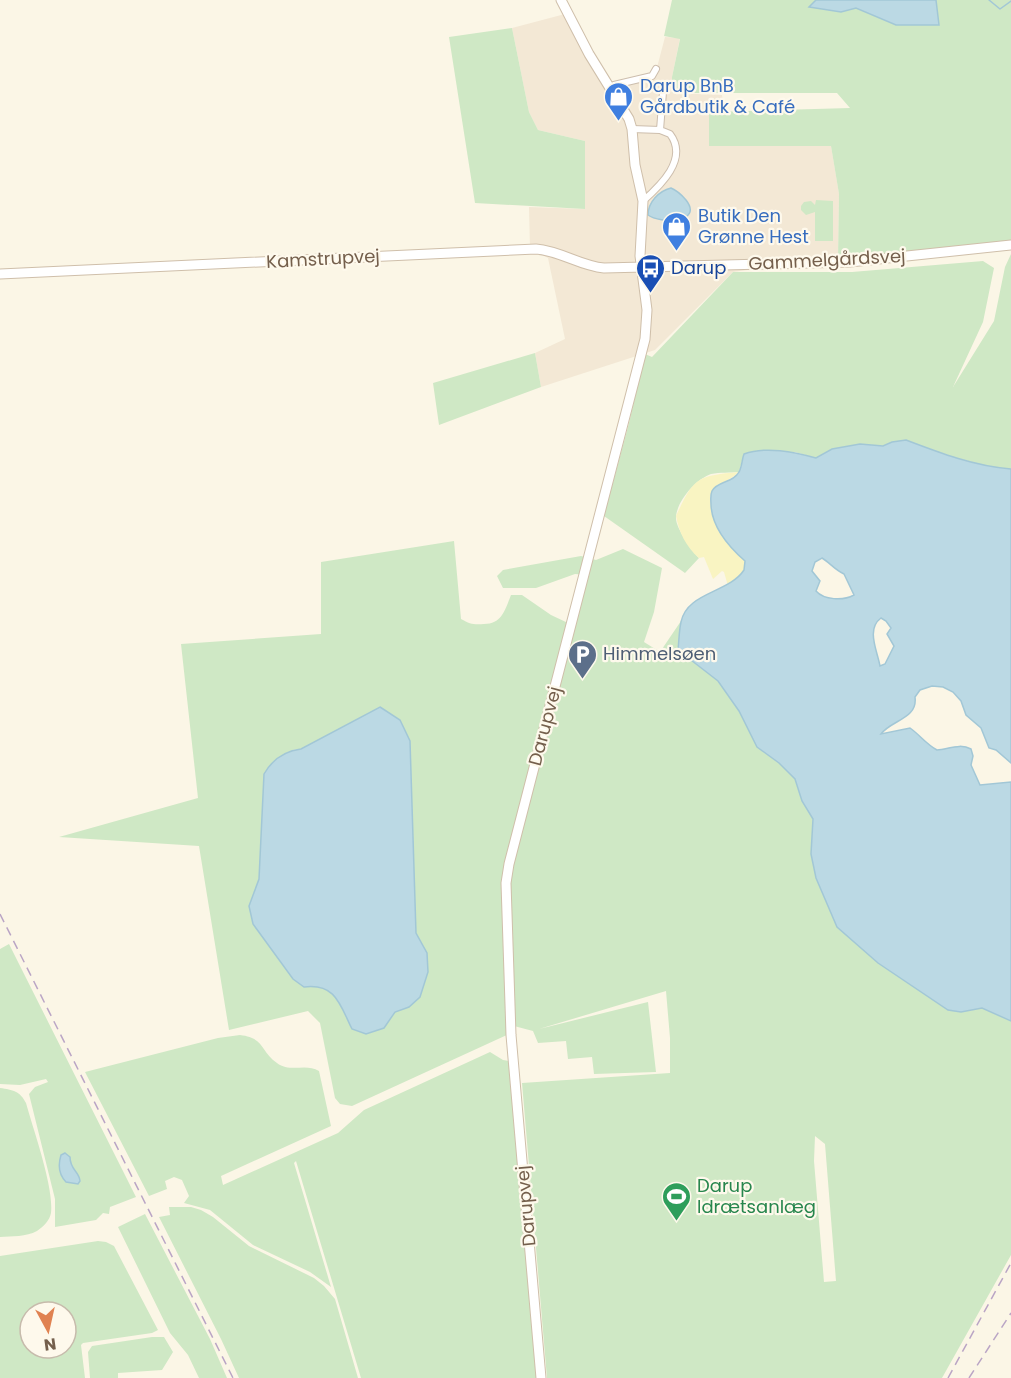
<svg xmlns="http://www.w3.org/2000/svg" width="1011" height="1378" viewBox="0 0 1011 1378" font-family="Poppins,sans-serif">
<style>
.residential{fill:#f3e8d5}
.green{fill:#cfe8c5;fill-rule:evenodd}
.sand{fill:#f9f4c2}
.water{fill:#bbd9e4;stroke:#a2c7d6;stroke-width:1.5;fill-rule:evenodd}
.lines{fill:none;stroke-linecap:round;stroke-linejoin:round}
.stream{stroke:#a2c7d6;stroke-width:1.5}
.street-casing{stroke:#cdbead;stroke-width:8}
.secondary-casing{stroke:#cfbfaa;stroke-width:11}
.street{stroke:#fff;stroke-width:6}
.secondary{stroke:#fff;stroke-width:9}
.rail{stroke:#baa5c5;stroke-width:1.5;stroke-dasharray:9 6;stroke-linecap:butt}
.labels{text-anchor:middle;stroke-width:4.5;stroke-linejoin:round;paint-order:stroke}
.shop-label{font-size:18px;fill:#366cbe;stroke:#fef9ec;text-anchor:start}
.street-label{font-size:18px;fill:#745f4c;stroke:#fef9ec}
.transit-label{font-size:18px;fill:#164399;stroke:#fef9ec;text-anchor:start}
.service-label{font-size:18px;fill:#4e5e75;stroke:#fef9ec;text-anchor:start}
.leisure-label{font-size:18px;fill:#27864d;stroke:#fef9ec;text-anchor:start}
</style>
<rect width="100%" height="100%" fill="#fbf6e6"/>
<path class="residential" d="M565,14L614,88L654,79L665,37L680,38L672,77V93L722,95L724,110L709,113L710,146H831L839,194L838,258L733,272L655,350L541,387L535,353L565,339L548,258L530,248L529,207L585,209V141L538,130L529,112L512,28Z"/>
<path class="green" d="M672,0H1011V240L906,254L838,258L839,194L831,146H709V112L850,108L837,93H672V77L680,39L664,36Z
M512,28L529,112L538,130L585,141V209L475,203L449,37Z
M816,200L833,201V241H815V212L806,215L801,210V206L804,202L811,201L815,205Z
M1011,254V469L990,467L939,453L906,440L892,442L883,446L860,444L832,449L816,458L795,452L744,454L739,472C730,473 720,472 711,474C696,479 677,501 676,517C675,527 692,551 699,558L685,573L604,516L629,423L645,354L652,357L733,272H852L983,261L994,268L983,322L953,387L994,321L1005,267Z
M535,353L541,387L439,425L433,383Z
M454,541L461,619C470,624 474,625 484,624C502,624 505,610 511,595H522L551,615L568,623L505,862L509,1034L352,1106L340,1104L335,1098L320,1023L308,1011L229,1030L199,846L59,837L198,798L181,644L321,634V562ZM301,749L427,953L409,1007L395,1011L383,1028L352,1029C340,1005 336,983 304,987L254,893L259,879L292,750Z
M623,549L662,568L654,612L644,642L660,652L681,621L679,650L718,681L739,711L757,747L779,763L795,779L802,801L813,819L811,854L816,878L837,927L878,963L948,1010L961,1012L982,1008L1011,1021V1255L942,1378H547L522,1083L670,1073V1038L666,991L539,1029L648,1002L656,1072L594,1074L592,1057L568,1059L566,1041L538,1043L533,1031L514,1026L508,886L511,867L587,575L575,574L536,588H503L497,576L503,570L581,556L596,560ZM815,1136L825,1144L836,1281L824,1282L814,1161Z
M9,944L136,1197L110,1207L109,1214L103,1213L96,1220L55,1227V1199L29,1094L35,1087L48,1082L46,1079L20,1085L0,1084V949Z
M240,1035C265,1038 260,1051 277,1063C290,1073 306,1063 319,1071L331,1126L221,1176L223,1185L338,1133L364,1110L490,1052L503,1060L509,1061L537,1378H361L296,1161L294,1163L331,1287L310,1272L253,1245L210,1210L184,1203L189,1196L182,1180L174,1177L165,1181L167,1189L149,1196L85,1072L218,1038Z
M0,1088C13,1090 20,1091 26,1103C33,1129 54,1187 51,1213C50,1220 43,1227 37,1231C26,1237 12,1236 0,1237Z
M169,1207H191L201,1210L213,1217L249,1246L314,1278L324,1286L335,1299L358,1378H239L221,1339L159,1217L170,1215Z
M145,1214L210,1339L227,1378H199L188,1355L170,1333L118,1227Z
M98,1241L106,1242L114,1246L158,1330L152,1333L83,1343L81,1345L85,1378H0V1256ZM30,1312H66V1348H30Z
M152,1337H164L173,1352L162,1370L118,1373V1378H90L88,1352L92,1346Z"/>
<path class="sand" d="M739,472C732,479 715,486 712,491C702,509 735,549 746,563L742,574L728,586L724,572L722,571L713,579L704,557L699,558C686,547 679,532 676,516C694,477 697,476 739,472Z"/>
<path class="water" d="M816,0H936L939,25H896L856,8L841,12L809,7Z
M671,188C678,191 681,194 686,200C704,223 660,224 648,215C648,202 659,191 671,188Z
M906,440C940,453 974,466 1011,469V763L996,750L989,748L981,728L966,715L961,701L953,692L943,687L932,686L920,690L915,697C918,719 891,720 881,734L910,728C920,735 926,744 937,750C949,749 960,743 971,749L973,756L971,765L980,785L1011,782V1021L982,1008L961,1012L948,1010L878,963L837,927L816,878L811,854L813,819L802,801L795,779L779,763L757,747L739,711L718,681L678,650C679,641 679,631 681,622C687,592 729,593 744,570L745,561C729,547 712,528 711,505C711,501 710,495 712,491C717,481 733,483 739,472C742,467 742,459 744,454C766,446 794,452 816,458L832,449L860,444L883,446L892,442ZM822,558C830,563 835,570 844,574L854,595C843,601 824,600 816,591L820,581L812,571L815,562ZM881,618L886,621L891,628L887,634L894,646L885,664L880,666C877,650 866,629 881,618Z
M380,707L400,720L410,741L416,933L427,953L428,972L420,997L409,1007L395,1012L384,1028L366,1034L352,1029C340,1005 336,983 304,987L293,979L253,924L249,906L259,879L264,774C272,760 285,751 301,749Z
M65,1153L70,1157C70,1170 79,1171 80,1181L78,1184L66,1182C59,1175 58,1165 61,1155Z"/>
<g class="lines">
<path class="stream" d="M989,0L1000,9L1011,1"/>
<defs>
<path id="street" d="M609,88L614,85L652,76L656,69
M632,129L660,130L670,134C689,159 660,186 643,201
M660,130L663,92"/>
<path id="secondary" d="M0,274L536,249C561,251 580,266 604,268L850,262L1011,245
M541,1378L511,1035L506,883L509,864L645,339L647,310L640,256L643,201L635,165L632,129L629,119L589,54L561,0"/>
</defs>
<use href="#street" class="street-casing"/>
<use href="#secondary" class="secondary-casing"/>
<use href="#street" class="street"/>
<use href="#secondary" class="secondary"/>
<path class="rail" d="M0,914L233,1378
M948,1378L1011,1263
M969,1378L1011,1313"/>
</g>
<defs>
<symbol id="shop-pin" viewBox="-11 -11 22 30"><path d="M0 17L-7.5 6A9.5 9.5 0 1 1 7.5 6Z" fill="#3f7fe0" stroke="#fef9ec"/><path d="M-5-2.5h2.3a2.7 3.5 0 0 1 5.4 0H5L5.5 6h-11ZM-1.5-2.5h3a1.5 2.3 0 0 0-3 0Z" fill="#fff"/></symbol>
<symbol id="bus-pin" viewBox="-11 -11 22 30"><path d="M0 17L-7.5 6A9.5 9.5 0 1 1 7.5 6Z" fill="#1a4fb4" stroke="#fef9ec"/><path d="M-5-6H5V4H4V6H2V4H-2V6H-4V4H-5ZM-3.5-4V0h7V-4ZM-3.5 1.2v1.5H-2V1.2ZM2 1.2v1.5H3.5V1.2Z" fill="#fff"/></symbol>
<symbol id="parking-pin" viewBox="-11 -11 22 30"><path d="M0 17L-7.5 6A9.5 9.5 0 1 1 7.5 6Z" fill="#5c6f8a" stroke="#fef9ec"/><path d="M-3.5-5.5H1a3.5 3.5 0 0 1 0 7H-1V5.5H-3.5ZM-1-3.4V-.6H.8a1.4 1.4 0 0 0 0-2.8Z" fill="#fff"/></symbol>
<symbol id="stadium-pin" viewBox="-11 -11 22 30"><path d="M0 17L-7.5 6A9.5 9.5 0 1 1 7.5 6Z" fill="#2e9e5b" stroke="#fef9ec"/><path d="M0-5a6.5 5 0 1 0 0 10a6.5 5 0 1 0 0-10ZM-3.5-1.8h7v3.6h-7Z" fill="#fff"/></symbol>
</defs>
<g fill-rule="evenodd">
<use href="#shop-pin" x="602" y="80" width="33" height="45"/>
<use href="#shop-pin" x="660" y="210" width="33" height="45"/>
<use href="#bus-pin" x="634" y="252" width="33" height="45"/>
<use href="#parking-pin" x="566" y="638" width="33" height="45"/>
<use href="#stadium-pin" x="660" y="1180" width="33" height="45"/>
</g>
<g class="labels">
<g class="shop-label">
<text x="640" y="92">Darup BnB<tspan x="640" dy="21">Gårdbutik &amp; Café</tspan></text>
<text x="698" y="222">Butik Den<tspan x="698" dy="21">Grønne Hest</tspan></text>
</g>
<g class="street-label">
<text transform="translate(323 259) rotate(-3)" y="6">Kamstrupvej</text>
<text transform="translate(827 260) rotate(-3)" y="6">Gammelgårdsvej</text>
<text transform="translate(545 726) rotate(-75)" y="6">Darupvej</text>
<text transform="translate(526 1206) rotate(-95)" y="6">Darupvej</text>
</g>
<g class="transit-label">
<text x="671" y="274">Darup</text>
</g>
<g class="service-label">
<text x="603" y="660">Himmelsøen</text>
</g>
<g class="leisure-label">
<text x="697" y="1192">Darup<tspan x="697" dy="21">Idrætsanlæg</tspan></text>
</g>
</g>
<g transform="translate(48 1330) rotate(172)"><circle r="28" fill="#fef9ec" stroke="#c7bbac" stroke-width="1.5"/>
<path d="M0-4.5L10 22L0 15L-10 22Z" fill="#e08251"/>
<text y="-9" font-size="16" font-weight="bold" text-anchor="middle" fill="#745f4c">N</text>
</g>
</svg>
